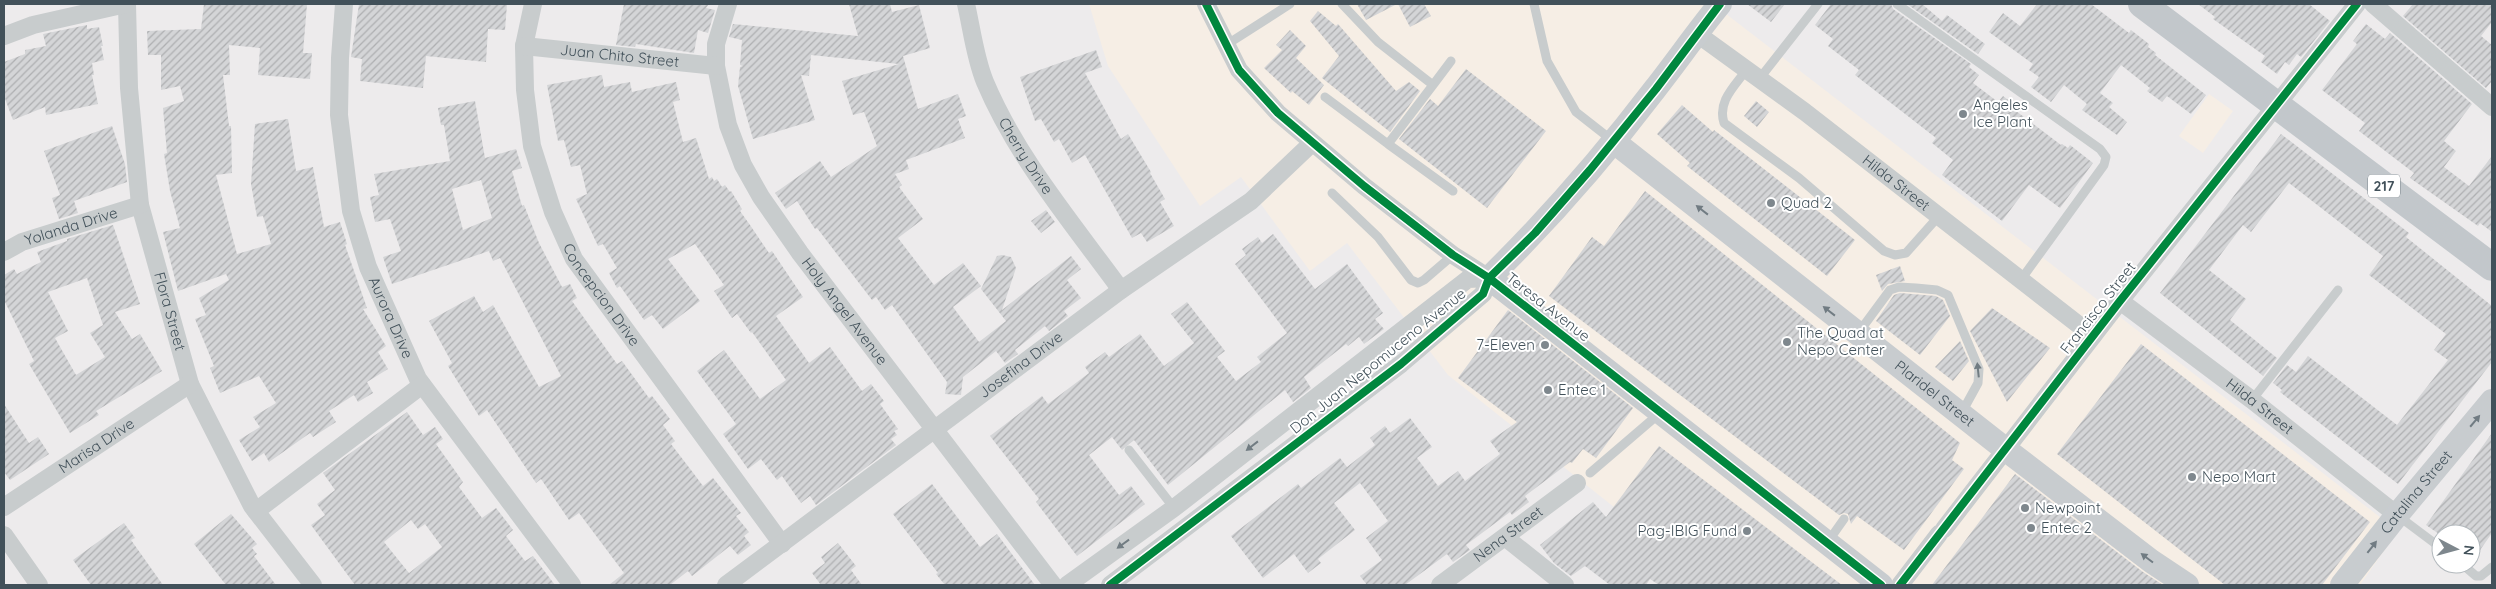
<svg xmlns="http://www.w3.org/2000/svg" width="2496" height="589" viewBox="0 0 2496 589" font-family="Quicksand,sans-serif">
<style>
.commercial{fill:#f6eee5}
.building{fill:url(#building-hatch);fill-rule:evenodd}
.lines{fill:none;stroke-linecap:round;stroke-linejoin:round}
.lane{stroke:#c8cccd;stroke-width:9}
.street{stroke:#c8cccd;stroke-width:18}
.secondary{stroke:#c8cccf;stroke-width:24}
.primary{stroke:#c2c7cb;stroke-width:28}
.cycleway-casing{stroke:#fff;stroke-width:11}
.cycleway{stroke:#00873e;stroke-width:8}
.oneway{fill:#717c83}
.oneway2{fill:#717c82}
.poi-dot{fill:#7e878d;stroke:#fff;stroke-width:2}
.labels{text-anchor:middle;stroke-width:4;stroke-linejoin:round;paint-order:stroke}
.shield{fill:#fff;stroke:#7b858c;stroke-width:1}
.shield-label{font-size:14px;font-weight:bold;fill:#42515a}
.street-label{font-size:15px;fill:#42515a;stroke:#fff}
.poi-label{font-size:15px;fill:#42515a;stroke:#fff;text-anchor:start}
</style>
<defs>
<pattern id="building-hatch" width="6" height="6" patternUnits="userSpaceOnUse" patternTransform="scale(1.25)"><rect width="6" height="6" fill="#d4d5d7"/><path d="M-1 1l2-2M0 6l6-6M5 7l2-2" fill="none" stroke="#aeafb1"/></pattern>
</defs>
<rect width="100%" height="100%" fill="#edebec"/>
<path class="commercial" d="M1089,4H1708L1717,7L2398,531L2360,585H1712L1448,375L1347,243L1310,271L1241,177L1200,206L1108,66Z
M2209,94L2233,111L2203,153L2179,136Z"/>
<path class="building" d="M204,4H307L303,53H312L310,79L258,75L260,48L229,45L230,75H223L229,126H231L232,173L216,175L237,254L271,244L263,216L257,217L251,184L255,124L288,119L296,171L313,167L324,227L340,222L347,244L345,245L367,308L363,309L386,346L378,352L388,369L367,382L373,393L358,402L354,395L329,411L336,422L313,437L310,433L269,462L264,453L252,461L239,440L260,427L253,417L276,403L259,376L220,393L210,368L214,366L195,319L206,315L199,298L229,280L226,274L178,291L163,232L180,228L170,191L164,154L167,153L163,108L184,101L180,86L161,90V55H148L147,31L201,29Z
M359,4H507L505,30L488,29L486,62L426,56L423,88L360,81L362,59L351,57Z
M624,4H709L706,8L715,10L708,33L698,30L694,53L636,44L635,47L616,45Z
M849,4H890L892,12L919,5L930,48L903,56L918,109L958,94L966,116L958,119L965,138L906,160L909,169L895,174L902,185L899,187L923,219L898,238L934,285L963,263L981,286L953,307L979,342L1006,321L981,289L997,256L1002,255L1011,257L1016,268L1002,310L1071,256L1081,269L1067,280L1081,298L1064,311L1068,316L1049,331L1045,326L1015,350L1018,354L1005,363L996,351L963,377L961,395L945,394L947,382L892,305L885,310L876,297L872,300L817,228L815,229L797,201L786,209L775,193L820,161L831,177L877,146L864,112L853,115L842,81L899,64L811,55L809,76L801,75L815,120L753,139L738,86L740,67L743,66L740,65L742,40L729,37L733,24L858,36Z
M1357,4H1397L1366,20Z
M1398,4H1424L1431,16L1410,27Z
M1747,4H1785L1771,22Z
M1831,4H1891L1893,9L1971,64L1969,67L1979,75L1973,83L1998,102L2003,96L2015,105L2012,108L2061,145L2062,144L2068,148L2070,145L2093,163L2060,208L2029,185L2002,221L1942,175L1953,160L1932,143L1936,138L1855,75L1859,70L1828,46L1833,39L1815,25Z
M1907,4H1922L1942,21L1947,15L1985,44L1978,54Z
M2037,4H2091L2129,33L2131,30L2149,44L2148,47L2156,53L2155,55L2206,95L2191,114L2167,96L2162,102L2147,91L2150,88L2121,65L2100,93L2113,103L2109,107L2127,122L2117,135L2082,110L2087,104L2064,85L2051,102L2031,87L2039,77L2029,70L2033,64L1989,32L2003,13L2020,26Z
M2198,4H2309L2330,21L2301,57L2297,54L2289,65L2285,62L2277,74L2261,62L2265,56L2213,19L2215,17Z
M2413,4H2492V22L2481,36L2492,45V81L2486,88L2403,16Z
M1318,11L1336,26L1338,24L1396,91L1409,82L1420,91L1390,132L1322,78L1339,56L1310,21Z
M2366,24L2385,39L2390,33L2472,104L2444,141L2456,151L2444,167L2469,186L2492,156V232L2480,223L2478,226L2410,178L2414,173L2359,131L2365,123L2322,90L2357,44L2353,41Z
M87,25V29L99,27L103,46H101L104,60L92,63L94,75H92L98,104L46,115L45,107L13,120L4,96V62L25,54V50L46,46L43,34Z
M1290,30L1306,46L1296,58L1324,85L1309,105L1292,91L1291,93L1264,68L1282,50L1276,45Z
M1096,50L1102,67L1085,73L1121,139L1128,134L1151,172L1150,173L1165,199L1160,202L1174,226L1147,242L1141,233L1132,238L1085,155L1072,163L1059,139L1054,142L1041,119L1035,121L1020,77Z
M1466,69L1546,131L1487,208L1399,139L1430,99L1438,106Z
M602,75L604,87L630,82L632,92L676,82L680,100L673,102L683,142L696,138L709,179L712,177L714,181L717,179L722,187L725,185L730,192L731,191L742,209L740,211L750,225L769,253L772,251L803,297L776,316L809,363L830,347L862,391L871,384L884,401L880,404L898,429L894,431L897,435L891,439L896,445L816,505L810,496L801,503L782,476L777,480L761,459L748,469L723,434L736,424L697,371L724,350L760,399L786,380L752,332L751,333L737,314L732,318L714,291L724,285L695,244L668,259L700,301L663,329L652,315L644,320L620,286L617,288L609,273L617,268L603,244L598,246L576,199L587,194L580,165L571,167L564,140L558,141L547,85Z
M475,101L485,158L516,149L522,168L512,171L522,206L524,205L539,243L562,287L570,284L577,298L572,301L617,364L622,361L649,398L652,396L670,419L663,425L675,441L671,444L691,470L703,486L713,478L741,513L736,516L749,532L744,536L751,545L738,555L730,546L692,576L688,571L670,585H609L624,573L579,513L569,520L541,479L536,483L487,410L479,416L448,366L452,363L429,321L474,296L483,312L493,305L539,387L561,376L500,258L493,261L489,251L392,284L383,257L401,251L390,219L375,222L370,197L379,195L374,174L450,161L444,125H441L438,108ZM481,180L492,218L463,230L452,189Z
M1756,101L1769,112L1757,127L1744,116Z
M1682,105L1713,132L1714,130L1855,240L1827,276L1687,166L1690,163L1657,134Z
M112,126L125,164L127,182L74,201L78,213L59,219L52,198L60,195L44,151Z
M2281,134L2409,233L2406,237L2492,306V362L2398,484L2280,392L2282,390L2273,383L2287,365L2296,372L2308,356L2397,425L2448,360L2434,350L2446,334L2369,275L2383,256L2289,183L2251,232L2243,225L2209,270L2246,299L2230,320L2277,358L2263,376L2160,293Z
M1645,191L1960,443L1952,460L1964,469L1904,550L1857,516L1851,524L1848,514L1844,513L1839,515L1549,296L1592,237L1604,246Z
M1046,210L1055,222L1041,233L1031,221Z
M113,225L140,304L115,312L132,339L140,334L162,371L96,411L99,415L70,433L29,364L34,361L4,300V275L14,269L17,274L41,262L37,252L67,241V239ZM87,278L103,325L90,333L105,357L76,375L55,338L68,331L48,292Z
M1273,234L1315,289L1347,264L1383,313L1375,319L1384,329L1364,344L1359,337L1348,346L1346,344L1304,377L1311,388L1293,402L1285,390L1168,485L1134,440L1122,450L1112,437L1089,455L1119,495L1131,486L1145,504L1077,556L1036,502L1039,499L990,436L1042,396L1048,404L1089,373L1085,367L1105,352L1109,357L1140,334L1164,366L1194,343L1171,314L1187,302L1225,351L1217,357L1236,381L1261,362L1257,357L1287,333L1235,264L1246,255L1242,249L1258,237L1262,243Z
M1900,266L1905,281L1888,284L1882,291L1876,275Z
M1900,293L1936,296L1943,300L1950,316L1920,355L1876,321L1894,295Z
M1992,308L2050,348L2007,402L1970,331Z
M1508,310L1633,408L1596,458L1583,449L1572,463L1570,462L1525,496L1529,502L1512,515L1510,512L1466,545L1470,550L1453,562L1447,554L1405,585H1367L1360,576L1382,560L1366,538L1388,521L1360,483L1334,503L1355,530L1318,559L1321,563L1308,573L1294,554L1263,578L1231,536L1298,484L1301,488L1340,458L1347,467L1375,445L1370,438L1385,426L1390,433L1410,418L1432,447L1417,458L1438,486L1458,471L1465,481L1500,454L1490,441L1517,422L1458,378Z
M1960,341L1969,361L1953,381L1935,367Z
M2141,344L2370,522L2322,585H2225L2057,454Z
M4,404L29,443L38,437L49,454L10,480L4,472Z
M407,412L423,435L435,427L443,439L436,444L463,482L459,487L482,518L496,508L513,530L506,536L525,561L533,556L555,585H355L311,525L325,515L317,504L335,490L323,473ZM411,520L418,529L425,524L442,547L409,573L384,542Z
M2492,433V533L2471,563V534H2439L2426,525Z
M1659,446L1842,585H1659L1650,579L1646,585H1610L1585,566L1571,576L1554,563L1540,545L1593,502L1606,517Z
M2015,474L2143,572L2163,585H1932Z
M932,484L980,547L997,534L1035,585H945L936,574L938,573L893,514Z
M231,514L257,544L252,548L257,554L254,556L276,585H226L194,544Z
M124,523L135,538L131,540L163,585H91L73,560Z
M838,543L856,566L851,570L862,585H821L812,573L825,563L821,557Z"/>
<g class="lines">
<path class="lane" d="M1342,4L1378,42L1433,85L1388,144L1453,191
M1534,4L1547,61L1576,112L1613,141
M1897,4L2100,149L2106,157L2104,165L2020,281
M1226,45L1290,4
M1747,69C1735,86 1717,101 1724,123L1799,178L1884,251L1895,255L1906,253L1938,217
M1760,78L1818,4
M1433,85L1451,61
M1325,97L1388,144
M1332,193L1378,237L1411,280L1418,283L1424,280L1453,255
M1859,332L1890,290L1899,287L1916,288L1937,290L1948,295L1979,369L1978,383L1961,414
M2252,400L2338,290
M1129,450L1174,508
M1590,473L1660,413
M2397,515L2441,548
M1827,543L1844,519
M2462,564L2476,576H2481L2492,567"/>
<g class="street">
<path id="s1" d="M127,4L129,88L140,205L190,384L252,506L313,585"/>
<path id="s2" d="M344,4L340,58L339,115L351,211L368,267L418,379L572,585"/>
<path id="s3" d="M533,4L524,46L525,90L532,146L553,212L574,259L782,544"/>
<path id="s4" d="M728,4L716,44V66L728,125L743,165L761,197L800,253L1053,585"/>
<path id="s5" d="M966,4C972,30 975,58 985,82C1017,158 1073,224 1121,290"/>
<path d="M1206,4L1239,70L1278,113L1364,186L1453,255L1489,278"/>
<path d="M2373,4L2492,107"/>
<path id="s6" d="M1696,33L1805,112L2093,336"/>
<path d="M4,36L33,25L126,4"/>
<path id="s7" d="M524,46L716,66"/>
<path id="s8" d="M4,252L22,242L140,205"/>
<path id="s9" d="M2120,301L2252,400L2397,515"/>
<path id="s10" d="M4,507L190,384"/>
<path d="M256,511L422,385"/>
<path d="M1944,529L2120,301L2357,4"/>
<path d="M4,535L39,585"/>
<path d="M1506,538L1565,585"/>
<path id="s11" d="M726,585L1121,290L1251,201L1312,143"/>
<path d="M1067,585L1174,508L1468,279L1489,278"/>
<path d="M1110,585L1401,364L1483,294L1489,278"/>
<path id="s12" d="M1440,585L1577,483"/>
<path d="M1900,585L1939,534"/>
</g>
<g class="secondary">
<path d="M1720,4C1697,32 1677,61 1655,89C1604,156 1549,219 1489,278L1881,585"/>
<path id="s13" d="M1613,141L2005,449L2151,561L2187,585"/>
<path id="s14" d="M2342,585L2397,515L2492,401"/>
</g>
<path class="primary" d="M2142,4L2492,267"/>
<defs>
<path id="cycleway" d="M1206,4L1239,70L1278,113L1364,186L1453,255L1489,278L1881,585
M1110,585L1401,364L1483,294L1489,278L1535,233L1590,170L1656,89L1720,4
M1900,585L2120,301L2357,4"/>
</defs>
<use href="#cycleway" class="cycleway-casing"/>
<use href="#cycleway" class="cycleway"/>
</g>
<defs><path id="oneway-solid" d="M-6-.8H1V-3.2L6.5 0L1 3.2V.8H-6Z" transform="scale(1.25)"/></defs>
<g class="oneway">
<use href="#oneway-solid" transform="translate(1702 210) rotate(-142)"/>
<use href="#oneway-solid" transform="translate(1829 311) rotate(-142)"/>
<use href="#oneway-solid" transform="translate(2475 421) rotate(-50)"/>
<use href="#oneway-solid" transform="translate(2372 547) rotate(-52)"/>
<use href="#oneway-solid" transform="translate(2147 558) rotate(-143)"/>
</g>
<g class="oneway2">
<use href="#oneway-solid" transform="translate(1978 370) rotate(-96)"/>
<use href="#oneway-solid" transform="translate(1252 446) rotate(142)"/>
<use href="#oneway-solid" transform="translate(1123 544) rotate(144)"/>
</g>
<g class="poi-dot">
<circle cx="1963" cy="114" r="5"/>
<circle cx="1771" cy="203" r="5"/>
<circle cx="1787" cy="342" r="5"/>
<circle cx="1545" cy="345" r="5"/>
<circle cx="1548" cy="390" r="5"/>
<circle cx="2192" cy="477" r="5"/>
<circle cx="2025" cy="508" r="5"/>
<circle cx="2031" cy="528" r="5"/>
<circle cx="1747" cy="531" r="5"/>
</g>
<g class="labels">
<rect class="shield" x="2368" y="174.5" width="32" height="23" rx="4"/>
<g class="shield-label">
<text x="2384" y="191">217</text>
</g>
<g class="street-label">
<text dy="5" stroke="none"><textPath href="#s7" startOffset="96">Juan Chito Street</textPath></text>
<text dy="5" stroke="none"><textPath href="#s5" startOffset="165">Cherry Drive</textPath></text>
<text dy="5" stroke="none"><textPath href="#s6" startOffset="250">Hilda Street</textPath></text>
<text dy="5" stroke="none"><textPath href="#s8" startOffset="72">Yolanda Drive</textPath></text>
<text dy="5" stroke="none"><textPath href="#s3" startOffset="309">Concepcion Drive</textPath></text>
<text transform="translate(1548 307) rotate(38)" y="5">Teresa Avenue</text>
<text transform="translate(2098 308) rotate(-52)" y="5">Francisco Street</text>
<text dy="5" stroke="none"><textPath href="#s4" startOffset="345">Holy Angel Avenue</textPath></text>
<text dy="5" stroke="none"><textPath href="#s1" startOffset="312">Flora Street</textPath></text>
<text dy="5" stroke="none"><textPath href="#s2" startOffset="322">Aurora Drive</textPath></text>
<text transform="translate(1378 361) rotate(-39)" y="5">Don Juan Nepomuceno Avenue</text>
<text dy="5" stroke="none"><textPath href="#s11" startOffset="368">Josefina Drive</textPath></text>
<text dy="5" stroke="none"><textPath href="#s13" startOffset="409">Plaridel Street</textPath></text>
<text dy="5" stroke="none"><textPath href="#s9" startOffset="175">Hilda Street</textPath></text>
<text dy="5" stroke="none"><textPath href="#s10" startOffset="111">Marisa Drive</textPath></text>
<text dy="5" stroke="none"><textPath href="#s14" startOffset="119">Catalina Street</textPath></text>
<text dy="5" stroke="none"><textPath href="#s12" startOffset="85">Nena Street</textPath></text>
</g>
<g class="poi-label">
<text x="1973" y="110">Angeles<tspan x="1973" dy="17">Ice Plant</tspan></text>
<text x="1781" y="208">Quad 2</text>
<text x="1797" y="338">The Quad at<tspan x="1797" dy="17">Nepo Center</tspan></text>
<text x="1535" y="350" text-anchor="end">7-Eleven</text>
<text x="1558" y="395">Entec 1</text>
<text x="2202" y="482">Nepo Mart</text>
<text x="2035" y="513">Newpoint</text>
<text x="2041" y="533">Entec 2</text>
<text x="1737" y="536" text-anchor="end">Pag-IBIG Fund</text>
</g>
</g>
<rect width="2496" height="589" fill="none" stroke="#42515a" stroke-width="10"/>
<g transform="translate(2456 549) rotate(96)"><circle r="24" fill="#ffffff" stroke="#b3b9bd"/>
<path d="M0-4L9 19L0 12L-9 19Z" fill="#7e878d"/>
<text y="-8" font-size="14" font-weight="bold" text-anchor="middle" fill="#42515a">N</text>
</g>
</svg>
